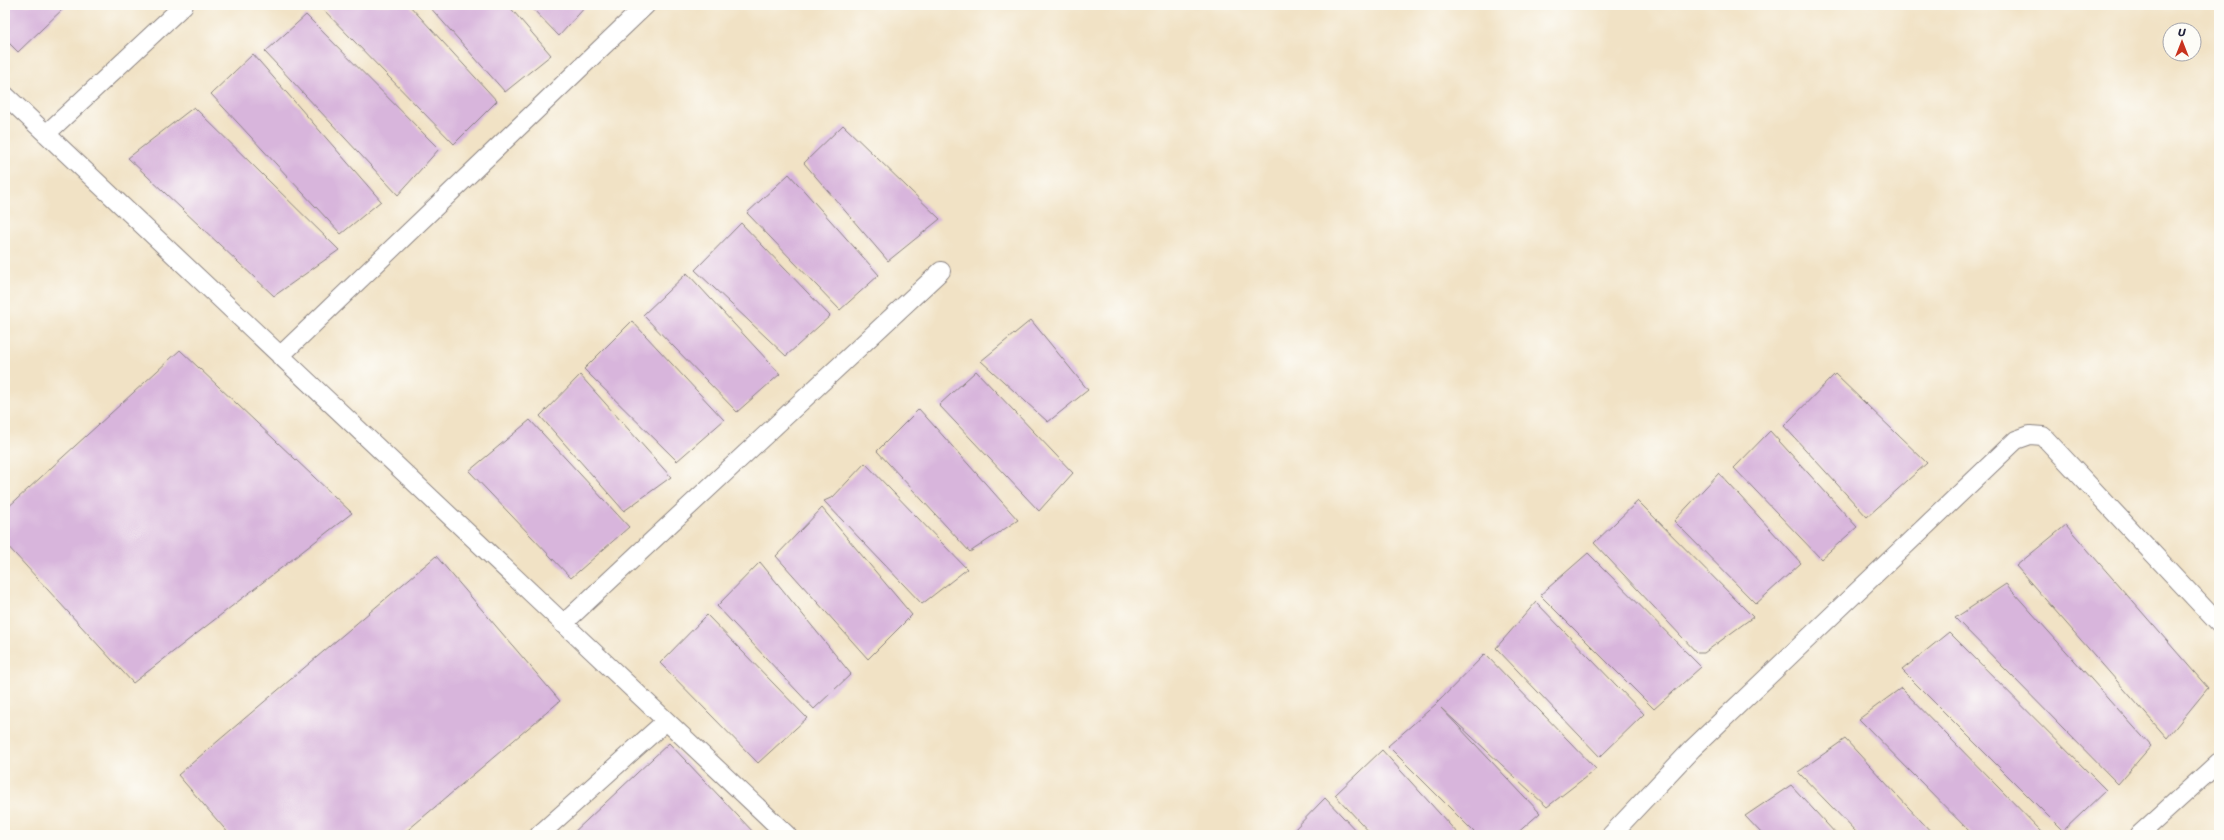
<svg xmlns="http://www.w3.org/2000/svg" width="2224" height="840" viewBox="0 0 2224 840" font-family="Sriracha,sans-serif">
<style>
.building{fill:#d8b5dc}
.lines{fill:none;stroke-linecap:round;stroke-linejoin:round}
.service-casing{stroke:#8a8280;stroke-width:20}
.service{stroke:#fff;stroke-width:18}
</style>
<rect width="100%" height="100%" fill="#fdfcf7"/>
<filter id="ink" filterUnits="userSpaceOnUse"><feTurbulence type="fractalNoise" baseFrequency=".025" numOctaves="2"/><feDisplacementMap in="SourceGraphic" scale="8" xChannelSelector="R" yChannelSelector="G"/><feConvolveMatrix kernelMatrix="1 2 1 2 8 2 1 2 1" color-interpolation-filters="sRGB"/></filter>
<filter id="wash" filterUnits="userSpaceOnUse"><feTurbulence type="fractalNoise" baseFrequency=".012" numOctaves="4" result="noise"/><feDisplacementMap in="SourceGraphic" scale="16" xChannelSelector="R" yChannelSelector="G"/><feGaussianBlur stdDeviation="0.9" result="paint"/><feColorMatrix in="noise" values="0 0 0 0 0 0 0 0 0 0 0 0 0 0 0 0 0 1.4 0 .05"/><feComposite in="paint" operator="in"/></filter>
<g filter="url(#wash)">
<rect width="100%" height="100%" fill="#f1e2c5"/>
<g id="blocks">
<path class="building" d="M5,5H67L18,52L5,39Z
M319,5H409L497,101L454,144Z
M428,5H508L551,55L505,92Z
M529,5H587L559,36Z
M306,15L439,149L398,195L265,52Z
M253,54L381,201L341,234L211,94Z
M194,107L339,250L274,296L128,158Z
M843,125L940,219L888,261L804,163Z
M789,174L879,275L840,310L747,213Z
M741,223L830,316L786,356L695,270Z
M687,273L780,374L737,412L643,315Z
M1031,320L1088,390L1048,422L981,361Z
M632,321L724,420L677,461L584,369Z
M180,350L352,513L133,683L5,543V510Z
M976,371L1073,473L1039,511L939,405Z
M1835,374L1927,463L1867,517L1784,426Z
M580,375L671,477L624,511L540,416Z
M919,409L1018,520L970,552L877,451Z
M530,420L629,527L571,578L469,471Z
M1770,431L1857,527L1821,559L1734,468Z
M865,463L967,569L922,604L824,501L833,497Z
M1719,473L1801,563L1756,604L1674,521Z
M1638,501L1753,617L1704,653H1697L1594,543Z
M822,508L912,615L868,659L776,556Z
M2066,525L2208,688L2167,738L2016,566Z
M1588,553L1701,667L1654,709L1540,595Z
M436,556L560,701L402,835H230L178,775Z
M760,562L851,674L814,709L717,606Z
M2006,584L2151,746L2118,784L1955,618Z
M1536,602L1644,714L1600,757L1496,648Z
M707,615L807,718L758,763L660,663Z
M1949,632L2106,790L2063,831L1902,670Z
M1485,654L1596,769L1547,807L1441,708L1540,813L1515,835H1477L1388,746L1436,704Z
M1901,688L2045,835H1973L1859,719Z
M1845,739L1934,835H1859L1798,772Z
M669,743L756,835H571Z
M1382,750L1459,835H1372L1335,795Z
M1791,785L1837,835H1763L1745,816Z
M1325,798L1360,835H1289Z"/>
</g>
</g>
<g filter="url(#ink)">
<use href="#blocks" fill-opacity="0" stroke="#8a8280" stroke-width="1"/>
<g class="lines">
<defs>
<path id="service" d="M5,95L787,835
M46,134L184,5
M280,356L646,5
M563,624L941,271
M539,835L666,721
M1611,835L1692,749L2016,440L2030,435L2043,436L2219,624
M2139,835L2219,762"/>
</defs>
<use href="#service" class="service-casing"/>
<use href="#service" class="service"/>
</g>
</g>
<rect width="2224" height="840" fill="none" stroke="#fdfcf7" stroke-width="20"/>
<g transform="translate(2182 42)"><circle r="19" fill="#fdfcf7" stroke="#a5a5ac"/>
<path d="M0-3L7 15L0 10L-7 15Z" fill="#c8321e"/>
<text y="-6" font-size="11" font-weight="bold" text-anchor="middle" fill="#22223b">U</text>
</g>
</svg>
